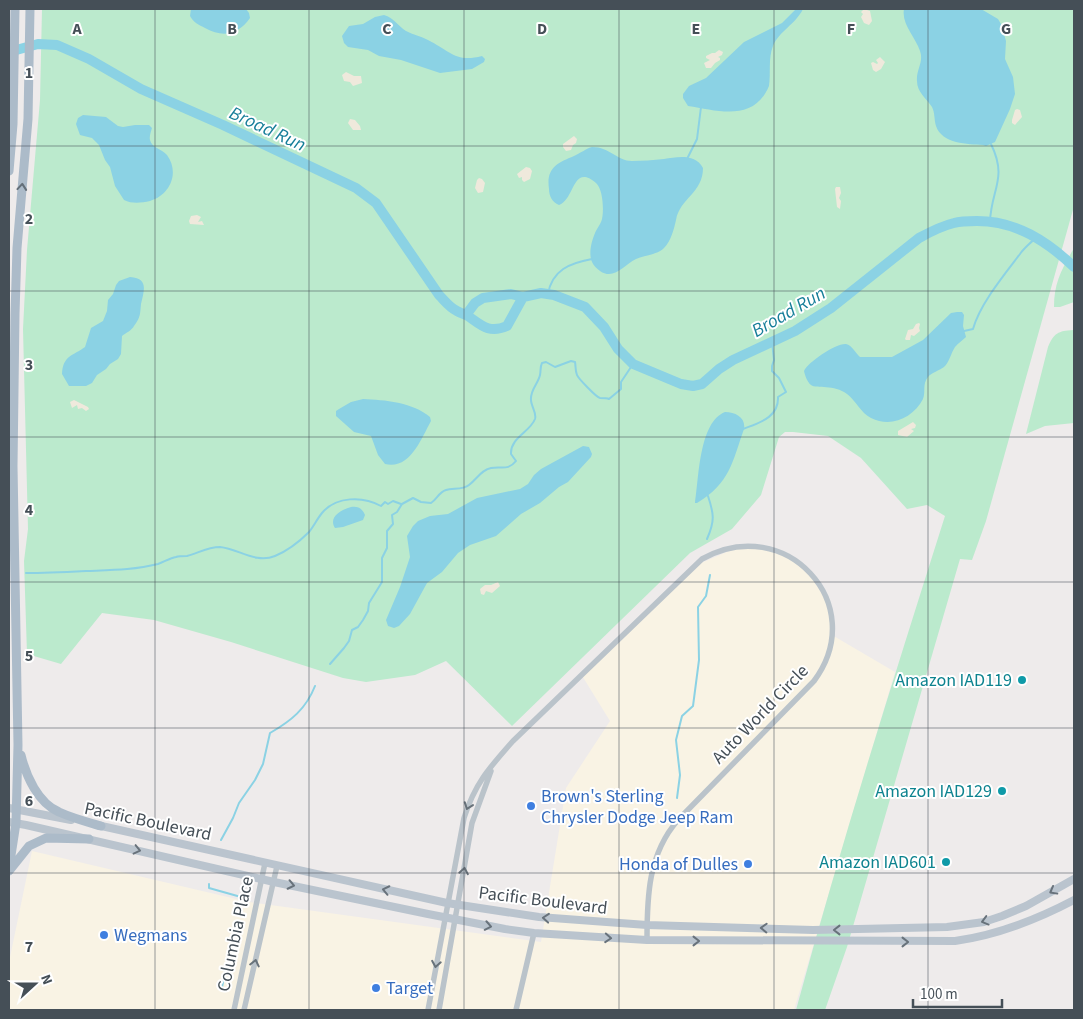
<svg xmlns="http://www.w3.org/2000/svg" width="1083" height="1019" viewBox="0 0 1083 1019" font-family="'Source Sans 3',sans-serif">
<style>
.commercial{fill:#f9f3e4}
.green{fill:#bbeacd}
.sand{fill:#efe9dc}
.water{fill:#8bd2e4}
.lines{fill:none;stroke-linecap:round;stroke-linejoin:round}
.stream{stroke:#8bd2e4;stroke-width:2}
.river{stroke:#8bd2e4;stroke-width:10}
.minor{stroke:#bac3ca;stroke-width:5.5}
.secondary{stroke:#bac4ce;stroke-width:8}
.primary{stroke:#acbbc9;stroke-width:9}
.oneway{stroke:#646f79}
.oneway2{stroke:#68727a}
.oneway3{stroke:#68727b}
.grid{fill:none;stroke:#454f57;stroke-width:1;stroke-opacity:0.55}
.culture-dot{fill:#0f9aa8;stroke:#fff;stroke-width:2}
.shop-dot{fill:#3f7fe0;stroke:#fff;stroke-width:2}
.labels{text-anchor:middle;stroke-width:4;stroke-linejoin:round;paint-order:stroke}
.culture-label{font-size:18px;fill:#0d838f;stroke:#fff;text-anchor:end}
.street-label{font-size:18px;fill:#454f57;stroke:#fff}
.shop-label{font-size:18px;fill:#366cbe;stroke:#fff;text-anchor:start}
.water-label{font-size:19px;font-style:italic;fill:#167e99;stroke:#fff}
.grid-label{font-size:16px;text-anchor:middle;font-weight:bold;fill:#454f57;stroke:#fff;stroke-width:4;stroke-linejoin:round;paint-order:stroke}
</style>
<rect width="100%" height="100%" fill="#eeebeb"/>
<path class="commercial" d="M741,546L777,551L808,571L829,604L832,635L895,672L794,1010H9V962L32,851L249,902L541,942L566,788L610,721L581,674L694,566Z"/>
<path class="green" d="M42,9H1074V206L986,521L972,560L960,559L847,947L825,1010H796C841,844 893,680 945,516L927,505L907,509L861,458L828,436L793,432H785L779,437L761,495L732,529L690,553L512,726L446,661L415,675L366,682L343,678L231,642L154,620L102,613L61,664L27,654L24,561L28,529L23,329L27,250L40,100Z
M1074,248V302L1060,307H1054C1054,282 1062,269 1074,248Z
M1074,328V423L1045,426L1026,434L1048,347C1054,333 1058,331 1073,330Z"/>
<path class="sand" d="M864,9L870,11L872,21L869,25L864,23L861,17L863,14L861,12Z
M719,50L723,52L722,55L718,57L720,58V60L715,63L711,68H706L704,63L710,60L706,58V56L712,53H715Z
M880,57L885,62L881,69L876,72L873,70L871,63L873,62L877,64L878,63L876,60Z
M346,72L354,76H361L362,83L353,86L350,82L344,81L342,75Z
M1017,109L1020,110L1022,117L1015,125L1012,123V120L1015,110Z
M350,119L355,120L360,126L361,130H353L348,123Z
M574,136L577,139L576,143L573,145L571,150L566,151L563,147V144Z
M526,167L530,168L532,171L530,179L524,182L522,180V177L519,178L517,174Z
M479,178L482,179L485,183L483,192L478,193L475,188L477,180Z
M836,187H840L841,193L839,198L841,201L840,209L837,207L835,189Z
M197,215L201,217L198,222L202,221L204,225L190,224L189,221L191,216Z
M919,323L920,324L919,328L920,331L914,336L911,335L910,340H906L905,339L908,330L913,329L916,324Z
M74,400L88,407L89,409L86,411L82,408L78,409L77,405L72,408L70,402Z
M913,422L916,425L915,428L911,429L914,431L907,437L898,435V431Z
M498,582L500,586L492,593L486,591L484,595L481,594L480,589L485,585H491Z"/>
<path class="water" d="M191,9H246L249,13L250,18C238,35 223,38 205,28C199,25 193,22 190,16Z
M796,9H803C795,25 779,31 773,46C768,58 771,73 769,86C754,122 719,111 688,106L683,98V94L689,86L706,78L744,42L782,23Z
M904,9H981L998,19L1001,24L1006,41L1005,59L1013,77L1015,94L1010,109L995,142L986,146L983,145C968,144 942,144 936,126C934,119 935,113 932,107C926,98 917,92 917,81C916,70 924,62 920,51C916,38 901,24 904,9Z
M384,15C394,18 398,26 406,31C413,35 421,36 428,40C450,51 456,63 482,56L485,59L484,62L472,69L440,73L401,60L379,56L368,50L348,47L344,43L342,36L349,26L363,24L375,17Z
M83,115L106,117L118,126L123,127L135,125H149L152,128C151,131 149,137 150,140C152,148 162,149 167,155C180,173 170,195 150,201C141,203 132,204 124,200L115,186L110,167L105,160L99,145L92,138L80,135L76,124L78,118Z
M592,147C610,147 617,161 632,161C642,161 653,160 664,159C677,157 695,153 703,168C703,193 680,198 676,220C674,229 671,241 664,248C657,255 645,255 636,259C625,264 614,281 600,271C596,268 592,264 591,259C589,251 592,240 595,233C597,228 601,224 602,219C604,210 603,189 596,183C572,163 575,200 559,205C552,202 549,196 549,189C546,168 557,163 574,156C581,153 585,149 592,147Z
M130,277C149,278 144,291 141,304C140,313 141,317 134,326C132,330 126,333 122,336L121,354L118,359L110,364L106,369L97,375L92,383L86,386H69L62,374C63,355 73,356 85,347L91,328L103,321L107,311L108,300L113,294L116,285L119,281Z
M957,312H962L964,315L963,326L966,337C963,340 958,343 955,347C951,353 949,363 944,367C939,371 932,372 928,377C922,384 926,392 923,399C913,418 891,428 871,418C861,413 856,401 847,394C834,384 817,389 811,385C807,382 805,375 804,371C808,362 836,343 846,344C852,345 856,354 860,357H892L923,340L951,313Z
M363,399C385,400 412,402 430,417L431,421C421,439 410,470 385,464L378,455L371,436L354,432L336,416V411L339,409L351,402Z
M725,412C736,412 746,418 744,429C732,463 730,483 697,503H695C699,478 699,422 725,412Z
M583,446L589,447L592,454L591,457L568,482L559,487L540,503L521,514L496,536L470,545L458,553L442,572L427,583L410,614L399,626L394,628L388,626L386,620L400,587L410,557L407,536L413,526L418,521L430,516L448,514L477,498L520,489L528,484L534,475L541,469Z
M351,507C358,506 362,508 365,515L363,520L343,527L335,528C328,517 341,510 351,507Z"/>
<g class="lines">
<path class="stream" d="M687,159L697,139L701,107
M990,222C991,189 1008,179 991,144
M548,294C552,270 570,263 592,259
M964,331L973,329C980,304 1004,275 1020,254C1024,248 1031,243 1036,237
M743,429C758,423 779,418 778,397L786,392L779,378L772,371V366L774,360L772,342
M707,539C715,521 714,514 708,496
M26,573C46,573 66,572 86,571C111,570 134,570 158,564C164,562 170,558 176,557C179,556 183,556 187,556C198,553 208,547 220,547C239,549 256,564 275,556C287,551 300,541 309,532C314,526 317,519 322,513C336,496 363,496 381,506L385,502L388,504L393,501L401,504
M330,664L344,648L349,641L352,630L358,627L363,620L368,611L369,603L382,582V558L387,548V531L393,524L392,515L397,512L402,504L413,498L421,502L431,503C437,499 439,492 446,490C453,488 463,490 469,485C477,479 481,470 491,468C502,466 508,471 516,461L511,454C510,438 530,432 535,419C537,413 531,406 531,400C530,390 538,384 540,375C541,370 540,367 542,363L546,362L555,367L571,361L575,362C576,367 575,370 577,375C578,378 596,397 600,398C601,398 607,398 609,399L621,389V382L633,364
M677,798L680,775L676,740L682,716L693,706L699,660L698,607L706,596L710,575
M221,840L233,818L239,803L255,780L263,764L270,733C291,721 306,709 315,686
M209,884V888L241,897L240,901
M222,987L235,928"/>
<path class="river" d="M9,52L38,44L57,45L89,59L141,89L223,125L356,188L376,203L439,295C445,301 449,307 457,311C460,313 464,314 468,316C481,325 489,334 507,326L523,297
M466,315L475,303L483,298L511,294L523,297L541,293L554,295L585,307L604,327L618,349L633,364L681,384L693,386L702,384L719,369L733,360L795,331L831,308L919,238C930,232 941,226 954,223C961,221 969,221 977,221C1016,221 1047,241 1074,267"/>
<path class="minor" d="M234,1010L265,863
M244,1010L277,866
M428,1010L464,818C475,783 490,767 513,741L702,559C785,512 871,604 814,681L678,820C648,854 647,897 647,940
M439,1010L472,823L491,771
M516,1010L534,933"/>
<path class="secondary" d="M9,808L71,820
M9,822L26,825L274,882L428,914L505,929L534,933L647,940L955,941C998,935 1036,920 1074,900
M97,825L447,903L539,917L647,925L813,930L947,927L984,922L1002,916L1026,906L1074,879"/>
<path class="primary" d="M9,171L13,124L15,9
M21,755C26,776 38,803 59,812C72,818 87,822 101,826
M9,868L16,823L18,745L13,466L15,314L17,248L28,119L30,9
M9,871L29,846L46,838L89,839"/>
</g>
<defs><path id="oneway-chevron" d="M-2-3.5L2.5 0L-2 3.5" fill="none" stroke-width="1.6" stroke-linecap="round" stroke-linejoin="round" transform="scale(1.25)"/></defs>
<use class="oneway" href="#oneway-chevron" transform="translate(22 187) rotate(-85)"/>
<g class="oneway2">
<use href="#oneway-chevron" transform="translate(468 806) rotate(110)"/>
<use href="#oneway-chevron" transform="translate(464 871) rotate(-80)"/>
<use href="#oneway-chevron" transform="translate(255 963) rotate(-77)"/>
<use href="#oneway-chevron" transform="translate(436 964) rotate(100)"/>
</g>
<g class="oneway3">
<use href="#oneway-chevron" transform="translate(137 850) rotate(13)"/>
<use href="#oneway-chevron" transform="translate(291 885) rotate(12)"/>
<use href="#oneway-chevron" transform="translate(386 890) rotate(-168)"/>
<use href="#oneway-chevron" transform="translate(1053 891) rotate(151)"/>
<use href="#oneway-chevron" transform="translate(546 918) rotate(-175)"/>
<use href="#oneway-chevron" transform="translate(985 921) rotate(165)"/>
<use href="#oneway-chevron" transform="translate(488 926) rotate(11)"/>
<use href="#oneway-chevron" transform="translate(764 928) rotate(-178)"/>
<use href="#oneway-chevron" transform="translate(837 930) rotate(180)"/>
<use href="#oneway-chevron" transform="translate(608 938) rotate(4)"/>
<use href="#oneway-chevron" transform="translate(696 941)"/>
<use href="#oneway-chevron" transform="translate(905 942)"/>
</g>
<path class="grid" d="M155,9V1010M309,9V1010M464,9V1010M619,9V1010M774,9V1010M928,9V1010M9,146H1074M9,291H1074M9,437H1074M9,582H1074M9,728H1074M9,873H1074"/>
<g class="culture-dot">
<circle cx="1022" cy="680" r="5"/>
<circle cx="1002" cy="791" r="5"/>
<circle cx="946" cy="862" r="5"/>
</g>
<g class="shop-dot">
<circle cx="531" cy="806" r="5"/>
<circle cx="748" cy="864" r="5"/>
<circle cx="104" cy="935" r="5"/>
<circle cx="376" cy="988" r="5"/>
</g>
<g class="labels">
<g class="culture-label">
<text x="1012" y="686">Amazon IAD119</text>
<text x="992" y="797">Amazon IAD129</text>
<text x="936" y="868">Amazon IAD601</text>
</g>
<g class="street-label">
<text transform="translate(760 714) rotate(-46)" y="6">Auto World Circle</text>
<text transform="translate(148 821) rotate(12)" y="6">Pacific Boulevard</text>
<text transform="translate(543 900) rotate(7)" y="6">Pacific Boulevard</text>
<text transform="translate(235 934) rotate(-78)" y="6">Columbia Place</text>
</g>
<g class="shop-label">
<text x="541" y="802">Brown's Sterling<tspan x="541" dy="21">Chrysler Dodge Jeep Ram</tspan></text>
<text x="738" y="870" text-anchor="end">Honda of Dulles</text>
<text x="114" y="941">Wegmans</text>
<text x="386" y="994">Target</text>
</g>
<g class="water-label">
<text transform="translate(268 128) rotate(25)" y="7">Broad Run</text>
<text transform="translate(788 311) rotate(-30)" y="7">Broad Run</text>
</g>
</g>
<g class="grid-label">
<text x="77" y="34">A</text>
<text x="232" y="34">B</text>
<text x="387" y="34">C</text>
<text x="542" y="34">D</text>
<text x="696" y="34">E</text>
<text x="851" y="34">F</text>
<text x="1006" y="34">G</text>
<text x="29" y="78">1</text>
<text x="29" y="224">2</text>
<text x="29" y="370">3</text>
<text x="29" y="515">4</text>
<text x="29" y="661">5</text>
<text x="29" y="806">6</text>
<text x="29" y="952">7</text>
</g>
<rect width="1083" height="1019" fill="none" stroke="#454f57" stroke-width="20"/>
<g transform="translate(35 984) rotate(69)" stroke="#ffffff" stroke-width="4" paint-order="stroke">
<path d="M0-4L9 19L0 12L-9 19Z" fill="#454f57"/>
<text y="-8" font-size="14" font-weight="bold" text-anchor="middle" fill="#454f57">N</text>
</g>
<path d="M913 999v8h89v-8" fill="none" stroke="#454f57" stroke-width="2.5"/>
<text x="920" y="999" font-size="15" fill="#454f57" stroke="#ffffff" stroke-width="4" paint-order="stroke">100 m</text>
</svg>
